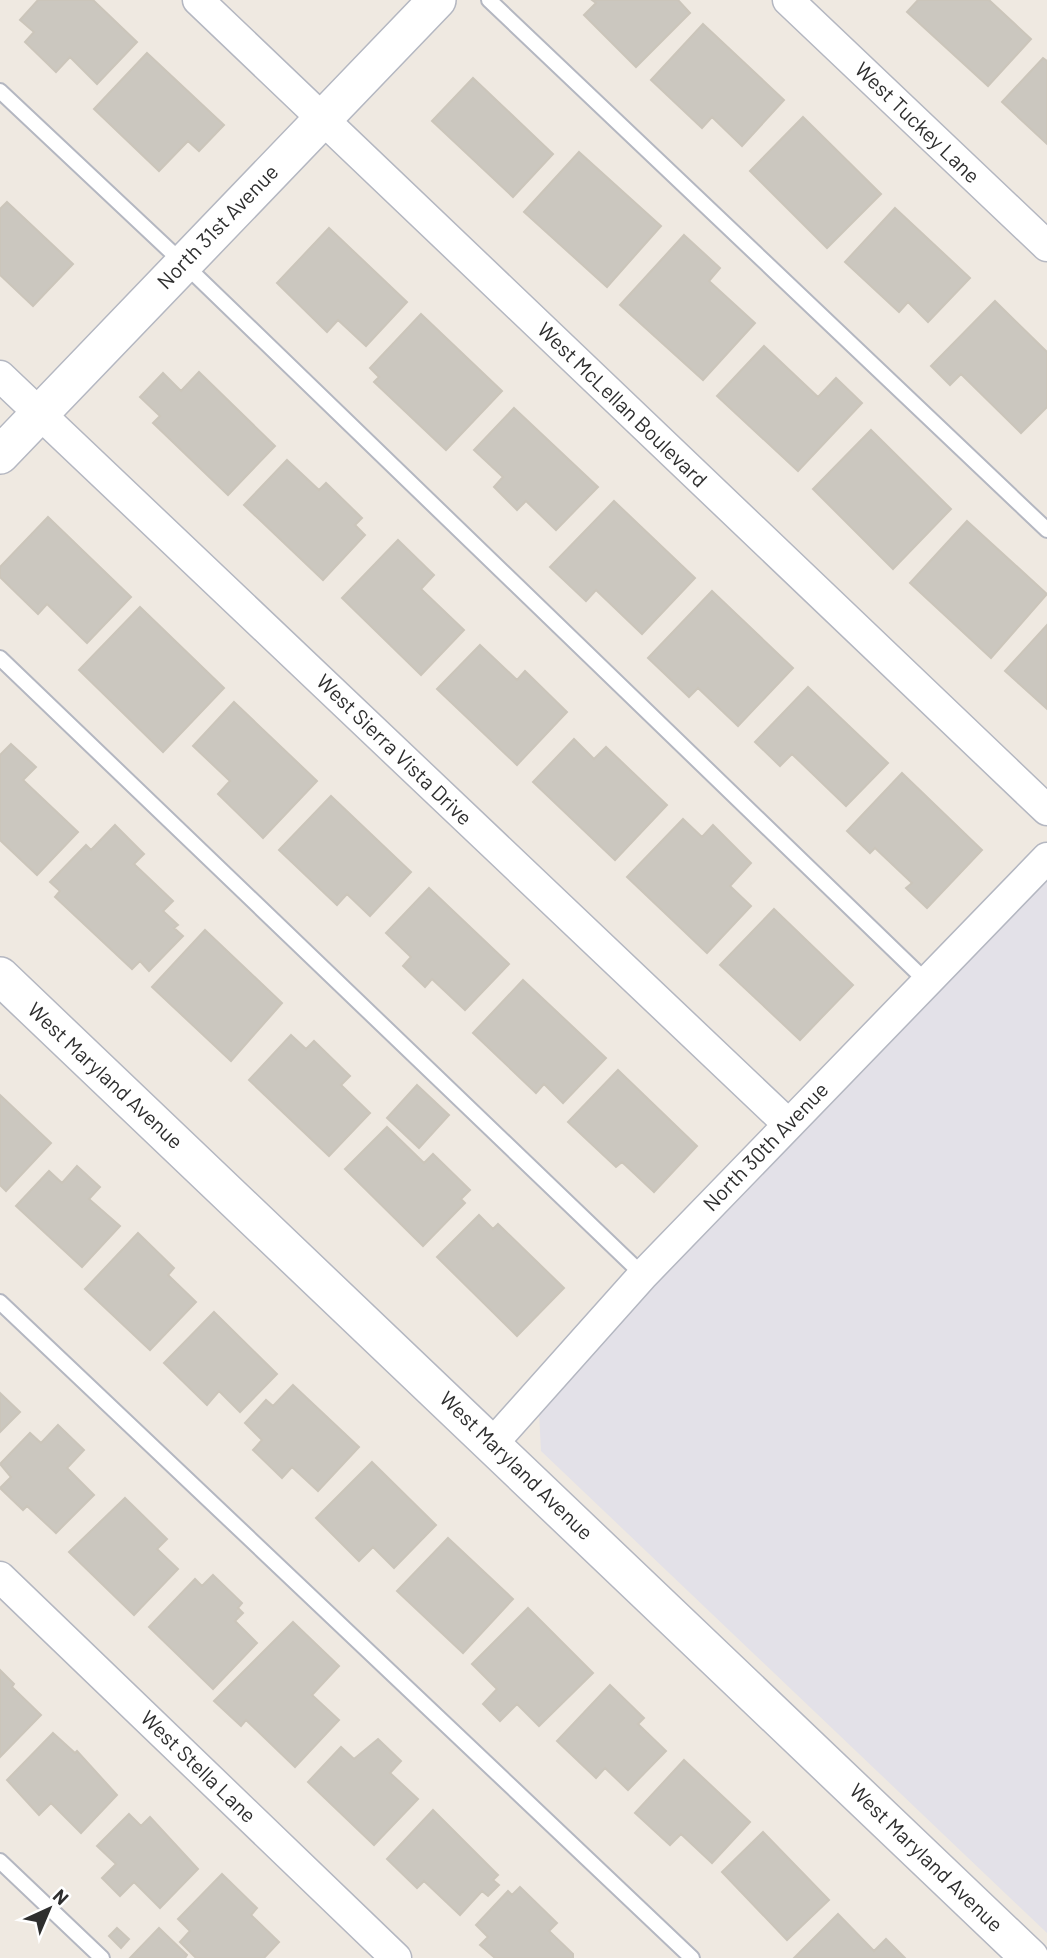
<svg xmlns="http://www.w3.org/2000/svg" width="1047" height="1958" viewBox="0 0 1047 1958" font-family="Barlow,sans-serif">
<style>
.industrial{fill:#e3e1e8}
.building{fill:#cbc7bf;stroke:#cbc5ba;stroke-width:2}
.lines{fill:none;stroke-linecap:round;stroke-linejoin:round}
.service-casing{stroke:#b4b7c1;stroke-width:18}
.minor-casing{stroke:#b4b7c1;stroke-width:33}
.tertiary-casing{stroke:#b4b7c1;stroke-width:40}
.service{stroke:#fff;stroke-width:14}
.minor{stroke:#fff;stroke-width:30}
.tertiary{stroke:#fff;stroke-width:37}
.labels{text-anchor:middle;stroke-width:6;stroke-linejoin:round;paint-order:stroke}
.street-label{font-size:21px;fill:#2e2e2e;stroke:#fff}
</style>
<rect width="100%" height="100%" fill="#efe9e1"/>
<path class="industrial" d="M1047,855V1933L541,1451L538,1394Z"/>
<path class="building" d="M38,0H93L137,42L97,84L70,57L56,72L25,42L34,32L20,20Z
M592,0H678L690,13L636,67L584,15L596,3Z
M918,0H989L1031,39L988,86L907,12Z
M703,24L784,100L742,146L712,117L702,128L651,80Z
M147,53L224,125L199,151L188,141L159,171L94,109Z
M1043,58L1047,61V144L1002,102Z
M473,78L553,154L513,197L432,121Z
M803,117L881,194L827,248L750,171Z
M579,152L661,226L607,287L524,212Z
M7,202L73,264L33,306L0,275V209Z
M895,208L970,278L928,322L908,302L899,312L845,262Z
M329,228L407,302L366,346L338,320L327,332L277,283Z
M684,235L720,268L709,281L755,323L703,380L620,305Z
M995,301L1047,352V407L1021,433L961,374L950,385L931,366Z
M421,314L502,391L446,450L374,382L379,377L370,368Z
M764,346L818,397L836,378L862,403L798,471L717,396Z
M199,372L275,446L228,495L153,423L160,416L140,397L163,373L181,391Z
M514,408L598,487L556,530L526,501L517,510L494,487L503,477L474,450Z
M871,430L951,509L893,569L813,489Z
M287,460L319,490L326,483L362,518L355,525L365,535L323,580L244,505Z
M614,501L695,578L642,634L596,590L586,601L550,567Z
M48,517L131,597L87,643L47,604L38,614L0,577V567Z
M967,521L1047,594L991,658L910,583Z
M398,540L434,575L421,589L464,630L421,675L342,598Z
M712,591L793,668L738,726L698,688L689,697L648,658Z
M140,607L224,688L163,752L79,670Z
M1047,625V709L1005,671Z
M480,645L517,680L525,671L567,712L517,765L437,689Z
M808,687L888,763L846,806L792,754L780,766L755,742Z
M234,702L317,781L263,838L218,794L230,781L193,746Z
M574,739L594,759L606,747L667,805L615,860L533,782Z
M11,744L36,767L23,780L78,832L37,875L0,840V755Z
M902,773L982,850L927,908L906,888L912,883L875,848L870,853L847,831Z
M331,796L411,872L370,916L347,894L337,905L279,850Z
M683,819L702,837L713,825L751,863L730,886L751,906L707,953L627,877Z
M115,825L144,854L134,864L173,901L163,911L178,925L174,928L183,936L149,971L140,961L132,969L55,897L60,891L50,882L86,845L91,850Z
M429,888L509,964L465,1010L432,979L425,987L403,966L411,957L386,933Z
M774,909L853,985L800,1040L720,965Z
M205,930L282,1003L231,1061L152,987Z
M523,980L606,1058L563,1103L544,1084L536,1093L473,1033Z
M291,1035L306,1049L314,1041L350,1076L341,1085L370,1113L329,1156L249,1080Z
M618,1070L697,1146L654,1192L622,1162L616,1167L568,1122Z
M417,1085L449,1115L419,1148L387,1118Z
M0,1095L51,1143L6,1191L0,1185Z
M387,1127L424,1163L433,1154L470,1190L461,1199L465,1203L423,1246L345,1169Z
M77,1166L100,1187L89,1199L120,1226L82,1267L16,1206L49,1171L62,1183Z
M479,1215L493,1229L498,1224L564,1288L517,1336L437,1257Z
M138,1233L174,1268L168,1275L196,1302L150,1350L85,1289Z
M214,1312L277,1374L240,1412L219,1391L207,1405L164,1363Z
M293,1385L359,1447L318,1491L292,1467L282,1478L253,1450L262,1440L245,1423L266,1400L273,1406Z
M0,1393L20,1412L0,1432Z
M58,1425L84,1450L67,1468L94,1495L56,1533L27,1506L23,1510L0,1488L11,1477L0,1464L30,1433L41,1443Z
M372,1462L436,1525L394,1568L373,1547L359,1561L316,1518Z
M125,1498L167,1539L157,1549L178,1569L134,1615L69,1552Z
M448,1538L513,1599L463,1653L397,1591Z
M213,1575L242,1603L238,1608L243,1613L235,1621L257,1643L213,1689L149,1627L195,1579L202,1586Z
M528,1608L593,1673L539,1726L517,1704L500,1721L483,1704L497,1689L472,1664Z
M293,1622L339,1666L312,1695L339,1720L295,1767L246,1720L241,1726L214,1701Z
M0,1670L14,1684L12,1687L41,1715L0,1757Z
M610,1685L644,1718L638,1724L666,1751L628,1790L605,1768L596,1778L557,1741Z
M53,1733L75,1753L77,1751L117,1795L81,1833L51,1803L39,1815L7,1780Z
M378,1739L401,1761L390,1773L418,1799L374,1845L308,1782L341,1747L354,1759Z
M684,1760L750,1822L712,1863L681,1834L670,1845L635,1813Z
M433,1810L498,1875L493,1880L499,1885L488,1896L482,1891L460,1915L424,1881L417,1888L387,1859Z
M129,1814L141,1826L150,1817L198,1869L160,1908L134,1882L120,1896L102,1878L116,1864L97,1846Z
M763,1832L829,1900L787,1940L722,1872Z
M222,1874L257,1908L251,1915L279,1942L264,1958H196L180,1942L190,1931L178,1919Z
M520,1887L557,1923L549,1931L573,1954V1958H495L480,1945L488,1937L476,1925L508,1891L512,1895Z
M838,1914L874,1951L886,1939L905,1958H794Z
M117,1928L129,1939L121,1948L109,1936Z
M159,1928L187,1955L185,1958H130Z"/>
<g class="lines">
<defs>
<path id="service" d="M489,0L1047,530
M0,91L183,263L925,980
M0,658L643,1275
M0,1302L692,1958
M0,1861L102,1958"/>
<path id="minor" d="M198,0L1047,810
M788,0L1047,246
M0,376L788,1124
M493,1443L643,1275L1047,858
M0,1577L396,1958"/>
<path id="tertiary" d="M0,455L437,0
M0,976L1030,1958"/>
</defs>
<use href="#service" class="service-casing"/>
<use href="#minor" class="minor-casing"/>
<use href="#tertiary" class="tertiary-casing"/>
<use href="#service" class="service"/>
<use href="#minor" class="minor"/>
<use href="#tertiary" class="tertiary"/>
</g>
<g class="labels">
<g class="street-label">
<text transform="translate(917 123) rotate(44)" y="7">West Tuckey Lane</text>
<text transform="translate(218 227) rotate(-46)" y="7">North 31st Avenue</text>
<text transform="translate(622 405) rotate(44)" y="7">West McLellan Boulevard</text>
<text transform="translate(394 750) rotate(44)" y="7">West Sierra Vista Drive</text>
<text transform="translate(105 1076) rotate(43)" y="7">West Maryland Avenue</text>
<text transform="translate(766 1147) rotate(-46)" y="7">North 30th Avenue</text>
<text transform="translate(516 1466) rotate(44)" y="7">West Maryland Avenue</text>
<text transform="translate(198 1767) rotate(44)" y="7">West Stella Lane</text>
<text transform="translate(926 1858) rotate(44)" y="7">West Maryland Avenue</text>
</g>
</g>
<g transform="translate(49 1909) rotate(44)" stroke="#ffffff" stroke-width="5" paint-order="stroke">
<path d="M0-5L12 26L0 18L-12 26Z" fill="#2e2e2e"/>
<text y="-10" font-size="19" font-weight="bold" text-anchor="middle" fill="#2e2e2e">N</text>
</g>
</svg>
